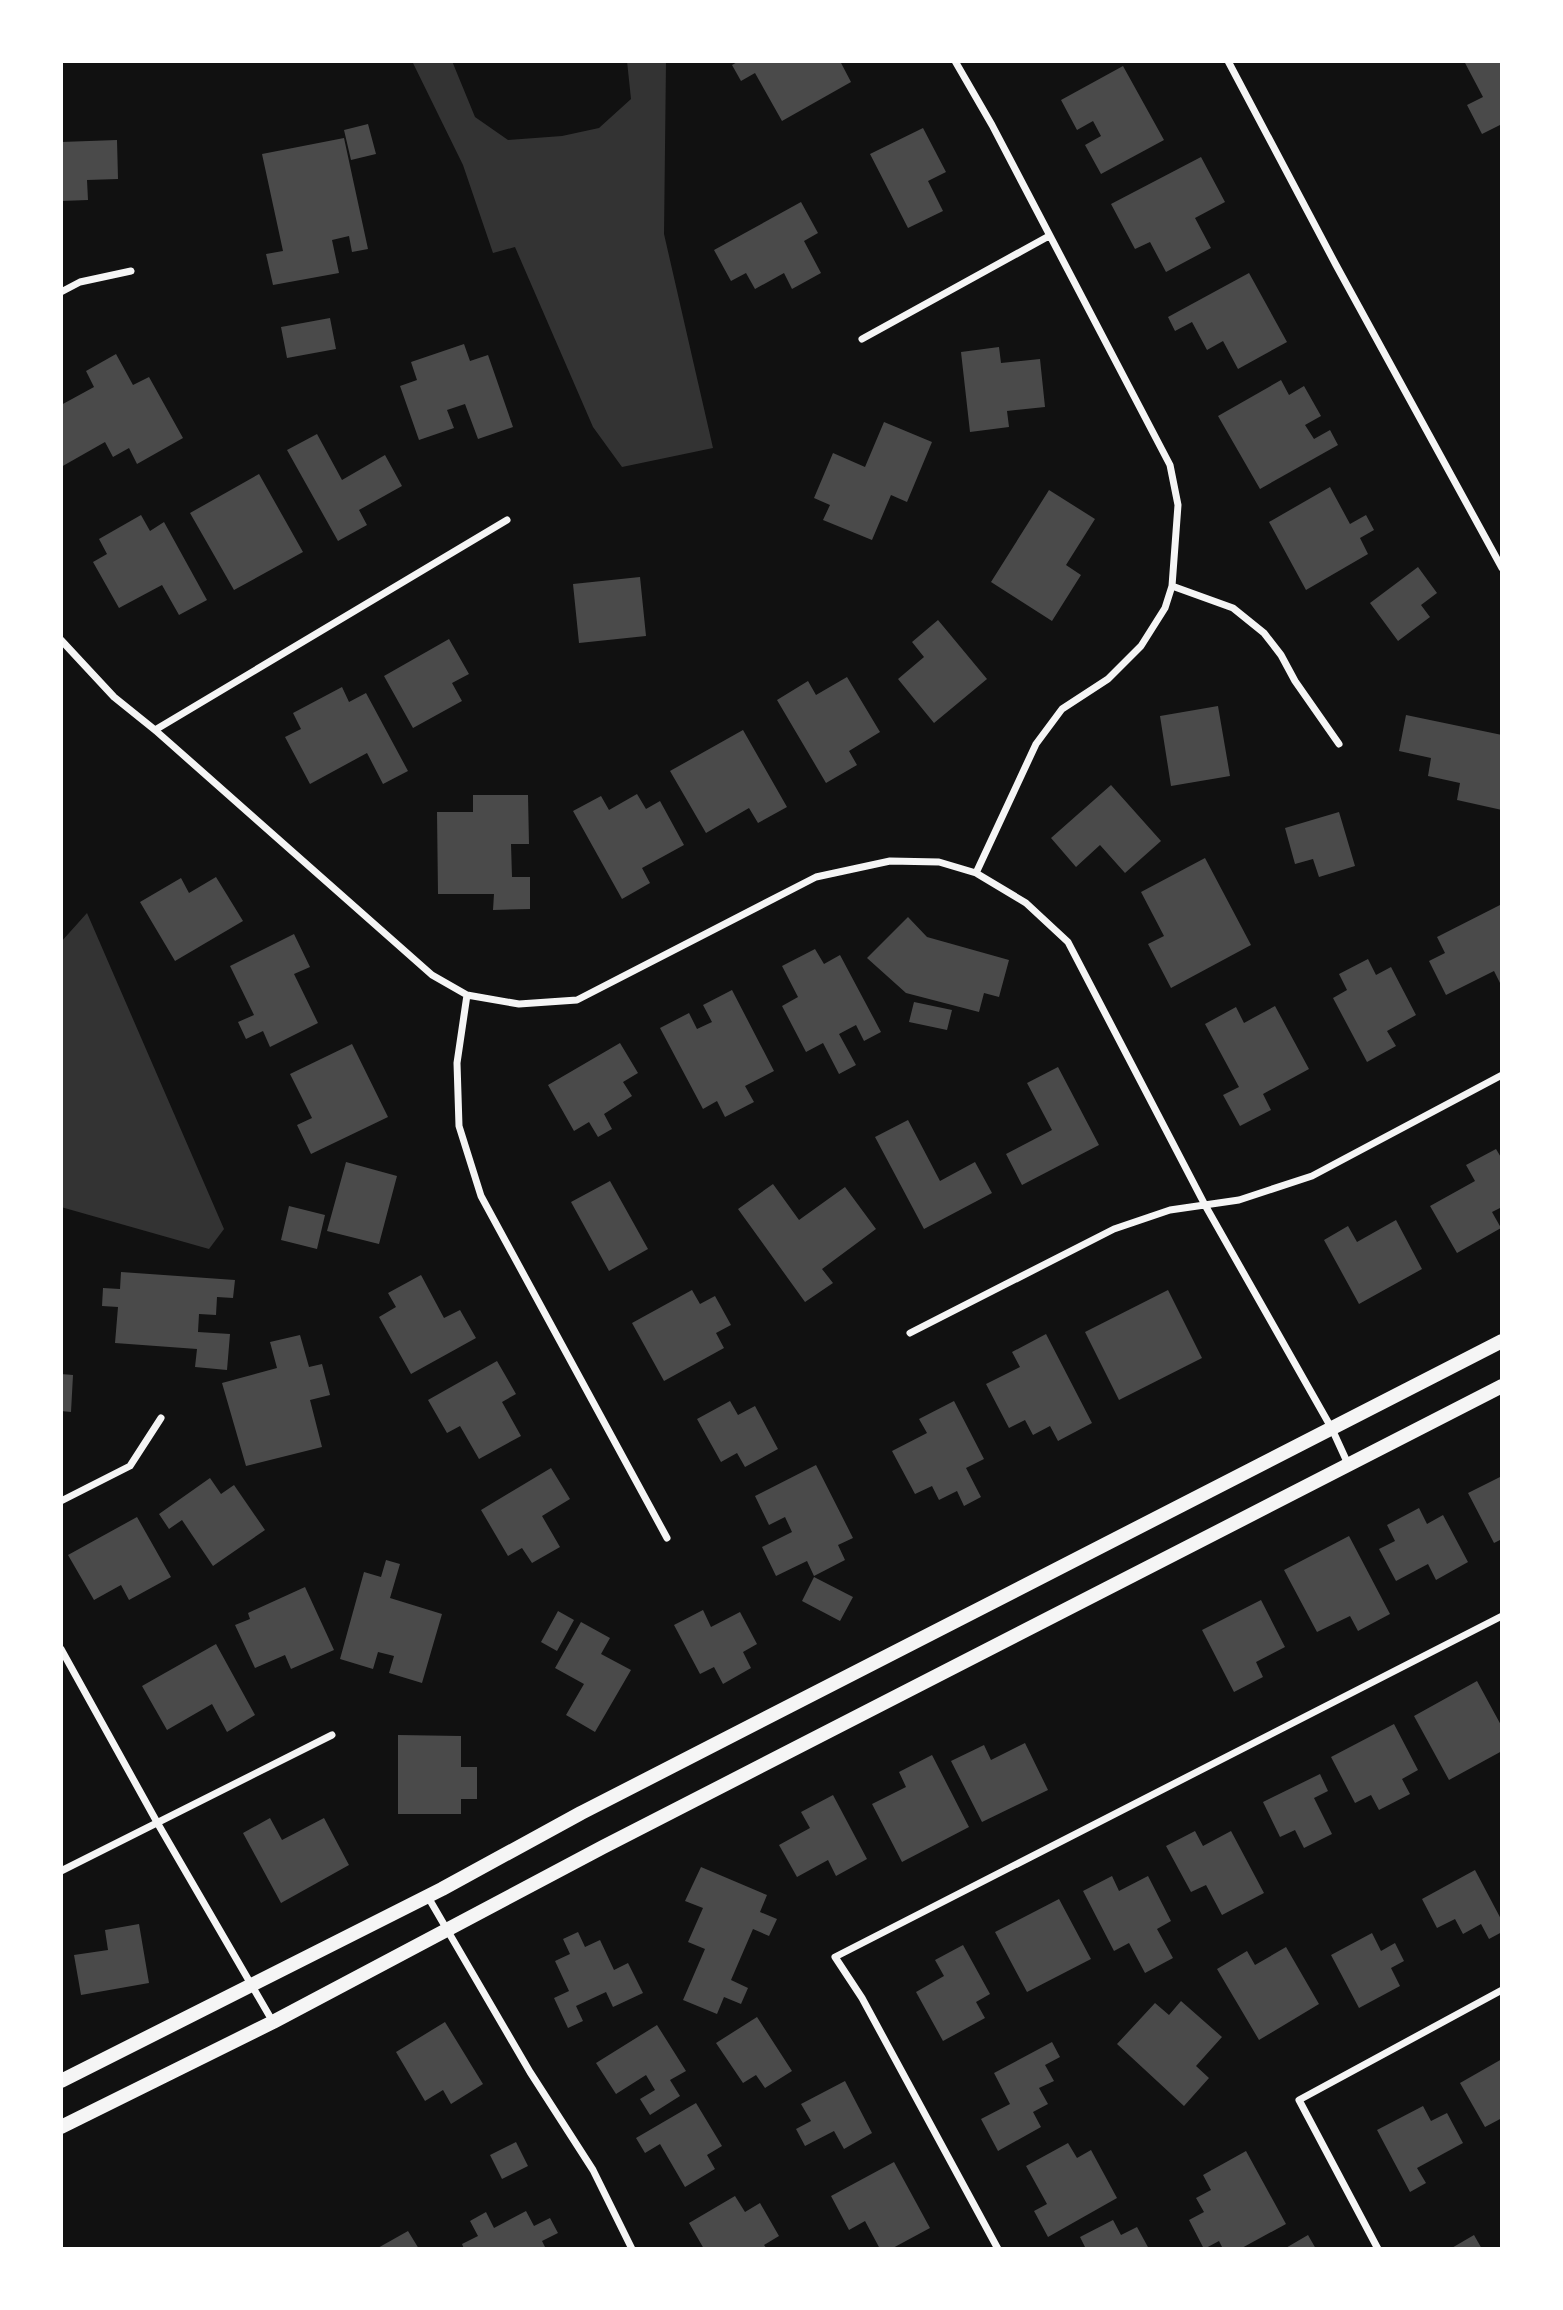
<svg xmlns="http://www.w3.org/2000/svg" width="1563" height="2310" viewBox="0 0 1563 2310" font-family="Poppins,sans-serif">
<style>
.water{fill:#333}
.building{fill:#4a4a4a}
.lines{fill:none;stroke-linecap:round;stroke-linejoin:round}
.minor{stroke:#f5f5f5;stroke-width:7}
.secondary{stroke:#f5f5f5;stroke-width:14}
</style>
<rect width="100%" height="100%" fill="#111"/>
<path class="water" d="M412,61H452L475,117L508,140L562,136L599,128L631,99L627,61H666L664,234L713,448L622,467L593,427L515,247L493,253L463,165Z
M87,913L224,1229L209,1249L61,1207V942Z"/>
<path class="building" d="M739,61H840L851,82L782,121L755,73L741,81L732,65Z
M1464,61H1502V124L1482,134L1467,105L1483,97Z
M1123,66L1164,140L1101,174L1085,145L1101,136L1093,121L1077,130L1061,100Z
M368,124L376,154L351,160L344,130Z
M923,128L946,172L928,181L943,211L908,228L870,154Z
M344,138L368,249L352,252L349,236L332,240L339,273L273,285L266,254L283,251L262,154Z
M117,140L118,179L87,180L88,200L61,201V142Z
M1201,157L1225,202L1195,218L1211,248L1166,272L1150,242L1135,249L1111,204Z
M801,202L818,233L804,241L821,273L792,289L784,273L755,289L746,273L731,281L714,250Z
M1249,273L1287,342L1238,369L1223,341L1207,350L1192,322L1175,331L1168,317Z
M330,318L336,349L287,358L281,327Z
M464,344L470,361L488,355L513,427L478,439L465,404L447,410L454,428L419,440L400,386L417,380L411,362Z
M999,347L1001,363L1040,359L1045,407L1007,411L1009,427L970,432L961,352Z
M116,354L133,385L149,377L183,438L137,464L129,448L113,457L105,442L61,467V405L94,387L86,371Z
M1281,380L1289,395L1304,386L1321,416L1305,425L1314,439L1330,430L1338,445L1260,489L1218,416Z
M884,422L932,442L907,502L891,495L872,540L823,520L830,505L814,498L833,453L865,467Z
M317,434L342,480L385,455L402,486L359,510L367,525L338,541L287,450Z
M259,474L303,552L234,590L190,513Z
M1330,487L1350,524L1366,515L1374,530L1360,538L1368,554L1306,590L1269,522Z
M1049,490L1095,519L1066,565L1081,575L1052,621L991,582Z
M141,515L150,531L164,522L207,600L179,615L162,585L119,608L93,562L107,554L99,539Z
M1418,567L1437,593L1421,605L1430,617L1398,641L1370,603Z
M640,577L646,636L579,643L573,584Z
M938,620L987,679L934,723L898,679L924,657L912,642Z
M449,639L469,674L452,683L462,701L413,728L384,676Z
M847,677L880,732L849,751L857,765L826,783L777,700L808,681L816,695Z
M342,687L349,702L366,693L408,771L383,784L367,753L310,784L285,737L301,729L293,713Z
M1218,706L1230,776L1171,786L1160,716Z
M1406,715L1502,735V810L1457,800L1460,783L1428,776L1431,758L1399,751Z
M743,730L787,807L758,823L749,808L706,833L670,771Z
M1111,785L1161,841L1125,873L1100,845L1076,867L1051,838Z
M637,794L646,809L660,801L684,845L642,868L650,883L622,899L573,811L601,796L609,810Z
M473,795H528L529,844H511L512,877H530V909L493,910L494,894H438L437,812H473Z
M1339,812L1355,866L1319,877L1313,859L1295,864L1285,828Z
M1205,858L1251,945L1171,988L1148,944L1164,936L1141,892Z
M216,877L243,921L175,961L140,902L181,878L189,893Z
M1502,904V987L1494,971L1446,995L1429,961L1445,953L1437,937Z
M908,917L927,937L1009,960L999,997L984,993L979,1012L906,993L867,958Z
M294,934L310,967L294,974L318,1023L270,1047L263,1031L246,1039L238,1022L254,1015L230,966Z
M815,949L824,964L840,955L881,1032L864,1041L856,1025L839,1034L856,1065L839,1074L823,1043L806,1052L782,1006L798,997L782,966Z
M1368,959L1376,975L1391,967L1416,1015L1387,1031L1396,1046L1367,1062L1333,998L1347,990L1339,974Z
M732,990L774,1071L745,1086L754,1102L725,1117L717,1101L703,1109L660,1028L689,1013L697,1029L712,1022L703,1005Z
M914,1002L952,1010L947,1030L909,1022Z
M1275,1006L1309,1069L1263,1094L1271,1110L1240,1126L1223,1095L1239,1087L1205,1024L1236,1007L1244,1023Z
M620,1043L638,1073L623,1082L632,1096L604,1114L612,1129L598,1137L589,1122L574,1131L548,1085Z
M352,1044L388,1117L311,1154L297,1125L312,1118L290,1074Z
M1058,1067L1099,1145L1022,1185L1006,1154L1052,1130L1027,1083Z
M908,1120L940,1181L975,1162L992,1193L924,1229L875,1137Z
M1496,1149L1502,1159V1207L1492,1212L1501,1228L1457,1253L1430,1206L1475,1181L1466,1165Z
M346,1162L397,1176L379,1244L327,1231Z
M610,1181L648,1249L609,1271L571,1202Z
M773,1184L799,1220L845,1187L876,1229L822,1269L833,1283L805,1302L738,1209Z
M289,1206L325,1215L317,1249L281,1240Z
M1396,1220L1422,1269L1359,1304L1324,1240L1348,1226L1357,1242Z
M121,1272L235,1280L233,1298L217,1297L216,1315L199,1314L198,1332L230,1334L227,1370L195,1367L197,1349L115,1343L118,1307L102,1306L103,1288L120,1289Z
M421,1275L444,1318L460,1310L476,1338L411,1374L379,1317L396,1307L388,1293Z
M692,1290L700,1304L715,1296L731,1325L716,1333L724,1348L664,1381L632,1323Z
M1168,1290L1202,1358L1119,1400L1085,1332Z
M1046,1334L1092,1423L1058,1441L1050,1426L1033,1435L1025,1420L1009,1428L986,1384L1020,1367L1012,1352Z
M300,1335L309,1367L322,1364L330,1395L310,1400L322,1447L246,1466L222,1383L277,1368L270,1342Z
M497,1361L516,1394L502,1402L521,1436L479,1459L460,1426L447,1433L428,1400Z
M61,1374L73,1375L71,1412L61,1411Z
M730,1401L738,1415L755,1406L778,1449L745,1467L737,1453L721,1462L697,1419Z
M954,1401L984,1459L966,1468L981,1497L964,1506L957,1491L939,1500L932,1486L915,1494L892,1451L927,1433L919,1419Z
M816,1465L853,1538L838,1545L845,1560L814,1576L807,1561L776,1576L762,1547L792,1532L785,1517L769,1525L755,1496Z
M551,1468L570,1499L542,1516L560,1547L532,1563L522,1548L508,1556L481,1510Z
M1502,1476V1539L1494,1543L1468,1493Z
M210,1478L221,1494L234,1485L265,1530L213,1566L182,1520L169,1529L159,1514Z
M1419,1508L1427,1524L1443,1515L1468,1562L1436,1580L1428,1564L1396,1581L1379,1549L1395,1541L1387,1525Z
M137,1517L171,1577L129,1600L121,1585L94,1600L68,1555Z
M1349,1536L1390,1614L1358,1631L1350,1616L1317,1632L1284,1570Z
M386,1560L400,1564L390,1598L442,1614L422,1683L389,1673L394,1656L378,1652L373,1669L340,1659L364,1572L381,1577Z
M814,1577L853,1597L840,1621L802,1601Z
M305,1587L334,1650L291,1669L285,1655L255,1668L235,1625L250,1619L248,1613Z
M1261,1600L1285,1647L1256,1662L1263,1677L1234,1692L1202,1630Z
M703,1610L711,1627L740,1612L757,1644L743,1652L751,1668L723,1684L714,1667L700,1674L674,1625Z
M558,1611L574,1620L557,1651L541,1642Z
M581,1622L610,1638L601,1654L631,1670L595,1732L566,1715L584,1684L555,1668Z
M216,1644L255,1715L227,1732L212,1704L167,1730L142,1686Z
M1477,1681L1502,1727V1751L1449,1780L1414,1716Z
M1394,1724L1418,1770L1402,1779L1410,1794L1379,1810L1371,1795L1355,1803L1331,1757Z
M398,1735L461,1736V1767H477V1799H461V1814H398Z
M1025,1743L1048,1790L982,1822L951,1761L984,1745L991,1760Z
M932,1755L969,1827L902,1862L872,1804L906,1787L899,1772Z
M1320,1774L1328,1791L1314,1798L1332,1834L1304,1848L1295,1830L1280,1837L1263,1802Z
M833,1795L867,1859L836,1876L828,1860L797,1877L779,1845L810,1828L801,1812Z
M270,1818L282,1840L324,1818L349,1865L281,1903L243,1833Z
M1195,1831L1203,1846L1231,1831L1264,1893L1222,1915L1206,1885L1191,1892L1166,1846Z
M701,1867L767,1895L760,1912L777,1919L769,1936L753,1929L731,1980L748,1988L741,2004L724,1997L717,2014L683,2000L705,1949L688,1942L703,1908L685,1901Z
M1475,1870L1502,1921V1932L1489,1939L1481,1924L1463,1934L1455,1919L1437,1928L1422,1899Z
M1112,1876L1119,1891L1148,1876L1171,1921L1157,1929L1173,1958L1145,1973L1129,1943L1114,1951L1083,1891Z
M1059,1899L1091,1959L1027,1992L995,1932Z
M139,1924L149,1983L81,1995L74,1955L108,1950L105,1930Z
M578,1932L585,1947L600,1940L614,1970L628,1963L643,1993L613,2007L606,1992L576,2006L583,2021L568,2028L554,1998L569,1991L555,1961L570,1954L563,1939Z
M1372,1933L1381,1951L1395,1943L1404,1961L1391,1968L1400,1986L1359,2008L1331,1955Z
M963,1945L990,1994L976,2002L985,2018L943,2041L916,1992L944,1976L935,1960Z
M1286,1947L1319,2004L1259,2040L1217,1969L1247,1951L1255,1965Z
M1181,2001L1222,2037L1196,2066L1209,2078L1184,2106L1117,2044L1155,2003L1169,2015Z
M757,2017L792,2071L765,2088L756,2075L743,2083L716,2043Z
M445,2022L483,2084L451,2104L443,2090L425,2101L396,2052Z
M657,2025L686,2071L670,2080L680,2096L650,2115L640,2099L655,2090L646,2075L616,2094L596,2063Z
M1052,2042L1060,2057L1045,2065L1054,2081L1039,2088L1048,2104L1033,2112L1041,2127L998,2151L981,2119L1010,2104L994,2073Z
M1502,2059V2118L1485,2127L1460,2083Z
M845,2081L872,2133L844,2149L834,2131L805,2146L796,2129L811,2121L801,2104Z
M696,2103L722,2146L707,2155L715,2169L685,2187L660,2144L645,2153L636,2138Z
M1423,2106L1431,2121L1447,2113L1463,2143L1417,2168L1426,2183L1410,2192L1377,2130Z
M516,2142L528,2166L502,2179L490,2155Z
M1068,2143L1077,2158L1091,2150L1117,2198L1048,2237L1034,2211L1047,2204L1026,2166Z
M1246,2151L1286,2224L1240,2249H1223L1219,2241L1204,2249L1189,2220L1204,2212L1196,2198L1211,2190L1203,2175Z
M894,2162L930,2228L891,2249H880L865,2221L849,2230L831,2196Z
M735,2196L745,2212L760,2203L779,2236L764,2245L767,2249H704L689,2223Z
M526,2211L534,2226L550,2218L558,2233L542,2241L546,2249H464L462,2244L478,2236L470,2221L486,2212L494,2228Z
M1113,2220L1121,2235L1137,2227L1149,2249H1086L1080,2237Z
M408,2231L419,2249H376Z
M1308,2235L1316,2249H1284Z
M1474,2235L1482,2249H1450Z"/>
<g class="lines">
<path class="minor" d="M955,61L992,125L1170,465L1178,505L1172,586L1165,608L1141,646L1108,679L1062,709L1036,744L976,873
M1228,61L1336,265L1502,568
M61,292L80,282L131,271
M862,339L1049,236
M1172,586L1233,608L1264,633L1281,655L1295,681L1339,744
M61,640L114,697L155,730L432,975L467,995L519,1004L577,1000L816,877L890,861L939,862L976,873L1026,903L1068,942L1205,1205L1332,1429L1348,1464
M155,730L507,520
M467,995L457,1063L459,1126L481,1196L667,1538
M910,1333L1114,1229L1170,1210L1239,1200L1312,1176L1502,1075
M61,1501L130,1466L161,1418
M61,1649L158,1824L273,2022
M61,1871L332,1735
M428,1897L530,2072L593,2170L632,2249
M998,2249L862,1998L835,1957L1502,1616
M1378,2249L1299,2100L1502,1990"/>
<path class="secondary" d="M61,2081L442,1889L581,1813L1502,1341
M61,2127L273,2022L603,1847L1502,1386"/>
</g>
<rect width="1563" height="2310" fill="none" stroke="#ffffff" stroke-width="126"/>
</svg>
